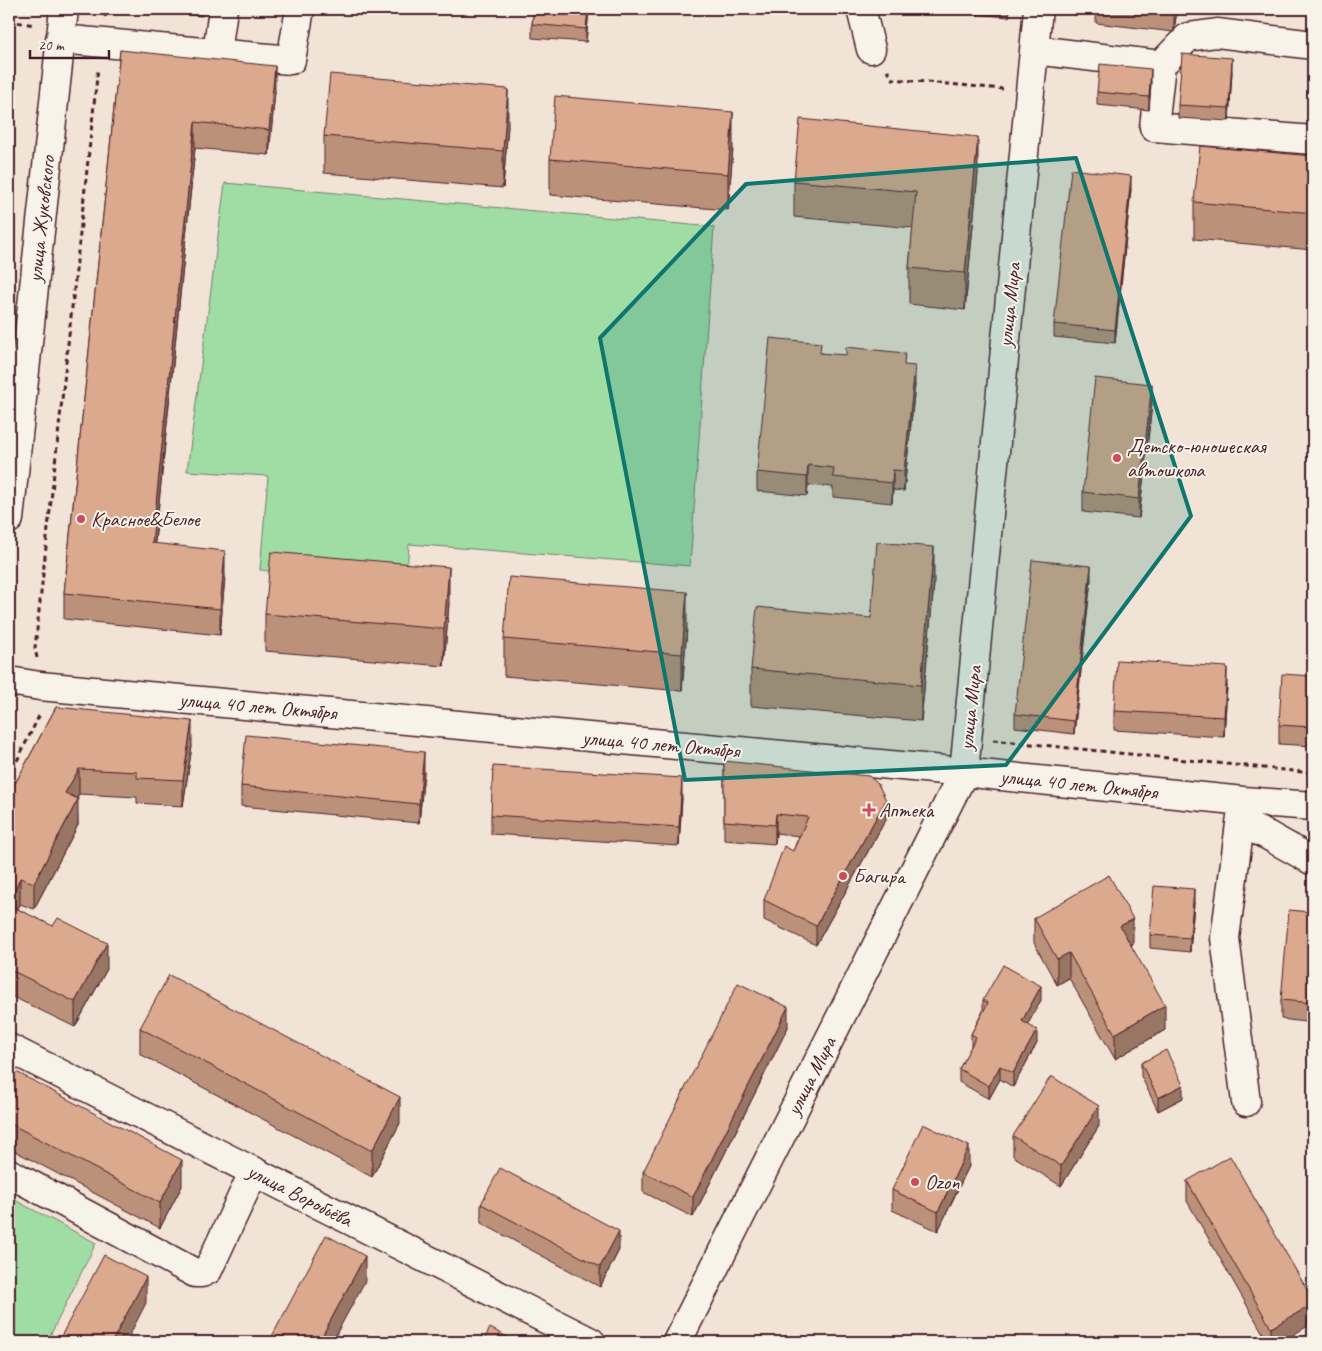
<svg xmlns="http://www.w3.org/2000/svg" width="1322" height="1351" viewBox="0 0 1322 1351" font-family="Caveat,sans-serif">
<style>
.green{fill:#9fdda5;stroke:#747e68}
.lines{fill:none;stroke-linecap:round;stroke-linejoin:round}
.minor-casing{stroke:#4a1f2b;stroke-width:31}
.path{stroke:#4a1f2b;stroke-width:3;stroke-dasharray:5 4;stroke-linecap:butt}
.minor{stroke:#f7f3e8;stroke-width:28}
.wall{fill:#bc9179;stroke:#4a1f2b}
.shaded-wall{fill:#997663;stroke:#4a1f2b}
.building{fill:#dba98d;stroke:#4a1f2b}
.marked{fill:#0f766e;fill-opacity:0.2;stroke:#0f766e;stroke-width:4;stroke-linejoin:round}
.poi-dot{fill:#d1495b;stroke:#f7f3e8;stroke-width:2}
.labels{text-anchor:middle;stroke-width:4;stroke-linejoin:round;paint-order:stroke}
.street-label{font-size:21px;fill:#4a1f2b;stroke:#f7f3e8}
.poi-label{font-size:21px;fill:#4a1f2b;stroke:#f7f3e8;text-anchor:start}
</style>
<rect width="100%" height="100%" fill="#f1e4d6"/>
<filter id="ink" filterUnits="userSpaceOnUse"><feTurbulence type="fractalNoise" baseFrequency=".02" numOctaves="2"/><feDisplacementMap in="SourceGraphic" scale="10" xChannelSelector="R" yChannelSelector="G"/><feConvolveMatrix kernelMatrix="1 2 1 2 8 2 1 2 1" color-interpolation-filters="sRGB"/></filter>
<g filter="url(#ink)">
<path class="green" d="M225,183L714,227L690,566L409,544L406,584L260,570L268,476L187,471Z
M9,1197L96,1243L47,1342H9Z"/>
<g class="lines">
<defs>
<path id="minor" d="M861,9L871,49
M60,39L291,60L300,9
M1035,50L1161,65L1188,37L1217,33L1313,45
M217,53L223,9
M1161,65L1154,127L1313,140
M9,519L64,9
M9,681L40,686L923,768L1243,801L1313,806
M1243,801L1225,938L1246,1102
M1240,823L1267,835L1313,861
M9,1048L591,1342
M9,1173L195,1273H202L208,1270L254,1171
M677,1342L964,772L1038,9"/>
</defs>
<use href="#minor" class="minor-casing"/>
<path class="path" d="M90,12L101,9
M105,17L106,9
M9,21L35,25
M887,70L893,79L1003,89
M37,658L35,648L98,68
M993,740L1313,773
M9,777L39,716V712"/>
<use href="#minor" class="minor"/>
</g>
<path class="wall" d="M135,9H203L202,16Z
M534,9H589L586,42L532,38V24Z
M915,9H1010L1009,17Z
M1096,9H1177L1174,32L1096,23Z
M1282,9H1313V13Z
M120,50L275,91L269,155L195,148L155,543L225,576L220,635L64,619V593Z
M1232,71L1229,121L1178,118V105Z
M1151,83L1149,110L1097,105V92Z
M508,125L503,188L324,173V136Z
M733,148L728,210L550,195V159Z
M1313,156V250L1194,239V202Z
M978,173L965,310L909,304V268L913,228L794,217V181Z
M1131,189L1115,343L1054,337V324Z
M821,353L905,365L915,385L904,491L893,490L892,503L833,497V487L808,485L807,496L757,491V472Z
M1152,404L1139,518L1083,512V492Z
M1091,579L1074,734L1015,727V714Z
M934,584L921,721L751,706V669L871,618Z
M449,603L444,666L265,651V614Z
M687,628L682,691L504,676V639Z
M1313,676V746L1279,744V725Z
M1227,686L1224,737L1114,730V711Z
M56,707L192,746L183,806L137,803V797L79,794L77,799L78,825L34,909L20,904L18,909L107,969L75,1027L9,995V795Z
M724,761L886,819L816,945L764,920V900L793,851L799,836L776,833L775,844L724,840Z
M424,772L419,823L241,806V786Z
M682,798L679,846L491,834V815Z
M1313,899V1023L1281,1019V1000L1311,912Z
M1194,903L1190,952L1150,948V935Z
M1034,918L1133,944L1131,945L1165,1030L1115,1059L1069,978L1057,985L1034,943Z
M983,1000H1041L1027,1025L1037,1043L1013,1087L1000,1079L989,1099L959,1082V1069L971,1047V1034L983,1011Z
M788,1027L693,1217L643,1192V1172Z
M140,1028L400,1123L372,1177L140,1054Z
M1141,1063L1183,1098L1158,1111L1141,1076Z
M9,1068L182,1186L160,1228L9,1148Z
M1099,1126L1061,1186L1013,1156V1136Z
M969,1166L938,1231L892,1210V1190Z
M1187,1181L1281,1342H1268L1187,1201Z
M481,1204L619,1250L600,1287L481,1223Z"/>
<path class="shaded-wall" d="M588,9H589L586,42V29Z
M1175,9H1177L1174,32V12Z
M1232,58V71L1229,121V108Z
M275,66V91L269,155V130Z
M1151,69V83L1149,110V97Z
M508,89V125L503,188V151Z
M733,112V148L728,210V174Z
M195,122V148L152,569V543Z
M978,137V173L965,310V273Z
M1131,176V189L1115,343V330Z
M915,366V385L904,491V471Z
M1152,384V404L1139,518V499Z
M808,465V485L807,496V477Z
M893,470V490L892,503V483Z
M934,547V584L921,721V685Z
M225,551V576L220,635V609Z
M1091,566V579L1074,734V721Z
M449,567V603L444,666V629Z
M687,592V628L682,691V654Z
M1227,667V686L1224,737V717Z
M192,721V746L183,806V780Z
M424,752V772L419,823V804Z
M79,769V794L65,819V793Z
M682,778V798L679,846V827Z
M78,799V825L34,909V883Z
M886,800V819L816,945V926Z
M776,814V833L775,844V825Z
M20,878V904L9,930V905Z
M1194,889V903L1190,952V938Z
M1133,919V944L1120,951V926Z
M107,943V969L75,1027V1002Z
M1069,953V978L1057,985V959Z
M1041,986V1000L1022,1035V1021Z
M1165,1005V1030L1115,1059V1034Z
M788,1007V1027L693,1217V1197Z
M1037,1030V1043L1013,1087V1073Z
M1000,1066V1079L989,1099V1086Z
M1183,1085V1098L1158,1111V1098Z
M400,1097V1123L372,1177V1151Z
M1099,1106V1126L1061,1186V1166Z
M969,1146V1166L938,1231V1212Z
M182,1160V1186L160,1228V1203Z
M619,1231V1250L600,1287V1267Z
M365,1256V1281L332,1342H319Z
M146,1277V1303L126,1342H112Z
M1313,1304V1323L1281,1342H1271V1328Z"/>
<path class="building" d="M534,9H588L586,29L532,24Z
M1144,9H1175L1174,12Z
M120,50L275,66L269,130L195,122L152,543L225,551L220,609L64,593Z
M1182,54L1232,58L1229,108L1178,105Z
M1100,64L1151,69L1149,97L1097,92Z
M330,74L508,89L503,151L324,136Z
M555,96L733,112L728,174L550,159Z
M800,119L978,137L965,273L909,268L916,192L794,181Z
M1200,146L1313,156V213L1194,202Z
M1071,169L1131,176L1115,330L1054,324Z
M770,338L821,343L820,353L846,355V347L905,353L904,365L915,366L904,471L893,470L892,483L833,477L834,468L808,465L807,477L757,472Z
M1095,378L1152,384L1139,499L1083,492Z
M877,542L934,547L921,685L751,669L757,607L871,618Z
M271,552L449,567L444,629L265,614Z
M1032,560L1091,566L1074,721L1015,714Z
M509,577L687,592L682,654L504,639Z
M1117,660L1227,667L1224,717L1114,711Z
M1282,674L1313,676V727L1279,725Z
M56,707L192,721L183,780L137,778V772L79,769L65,793L78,799L34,883L20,878L9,905L53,926L58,918L107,943L75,1002L9,969V795Z
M246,735L424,752L419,804L241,786Z
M724,761L869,776L878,784L886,800L816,926L764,900L784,846L793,851L808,817L776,814L775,825L724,821Z
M493,766L682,778L679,827L491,815Z
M1109,875L1133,919L1120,926L1165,1005L1115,1034L1069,953L1057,959L1034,918Z
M1154,886L1194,889L1190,938L1150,935Z
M1312,899H1313V1003L1281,1000L1289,910L1311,912Z
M1003,965L1041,986L1022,1021L1037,1030L1013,1073L1000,1066L989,1086L959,1069L976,1037L971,1034L988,1003L983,1000Z
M169,975L400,1097L372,1151L140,1028Z
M738,983L788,1007L693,1197L643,1172Z
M1166,1050L1183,1085L1158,1098L1141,1063Z
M9,1068L182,1160L160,1203L9,1123Z
M1051,1076L1099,1106L1061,1166L1013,1136Z
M923,1124L969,1146L938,1212L892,1190Z
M1230,1156L1313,1300V1304L1271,1328L1187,1181Z
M500,1168L619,1231L600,1267L481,1204Z
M326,1235L365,1256L319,1342H269Z
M104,1255L146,1277L112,1342H58Z
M490,1328L517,1342H483Z"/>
</g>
<path class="marked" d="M1076,158L1191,516L1006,765L685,780L600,338L746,184Z"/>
<g class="poi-dot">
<circle cx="1117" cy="458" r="5"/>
<circle cx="81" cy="519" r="5"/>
<path d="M866.5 802.5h5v5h5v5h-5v5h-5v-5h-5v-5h5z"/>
<circle cx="843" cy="876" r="5"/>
<circle cx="915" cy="1182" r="5"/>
</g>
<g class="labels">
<g class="street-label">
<text transform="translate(41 219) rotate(-84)" y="7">улица Жуковского</text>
<text transform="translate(1009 305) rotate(-84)" y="7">улица Мира</text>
<text transform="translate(258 706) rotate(5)" y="7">улица 40 лет Октября</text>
<text transform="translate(970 708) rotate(-84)" y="7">улица Мира</text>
<text transform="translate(661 744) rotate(5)" y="7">улица 40 лет Октября</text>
<text transform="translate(1079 784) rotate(6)" y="7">улица 40 лет Октября</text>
<text transform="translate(811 1076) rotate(-63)" y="7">улица Мира</text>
<text transform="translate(300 1195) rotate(27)" y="7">улица Воробьёва</text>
</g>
<g class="poi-label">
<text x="1127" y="453">Детско-юношеская<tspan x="1127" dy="24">автошкола</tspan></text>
<text x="91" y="526">Красное&amp;Белое</text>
<text x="879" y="817">Аптека</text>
<text x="853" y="883">Багира</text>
<text x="925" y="1189">Ozon</text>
</g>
</g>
<rect width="1322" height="1351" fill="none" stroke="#f7f3e8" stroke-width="30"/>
<rect x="15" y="15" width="1292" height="1321" fill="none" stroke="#4a1f2b" stroke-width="2" filter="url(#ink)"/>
<path d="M30 50v8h79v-8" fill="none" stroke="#4a1f2b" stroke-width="2.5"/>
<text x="38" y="50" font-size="15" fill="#4a1f2b" stroke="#f7f3e8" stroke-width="4" paint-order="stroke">20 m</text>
</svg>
